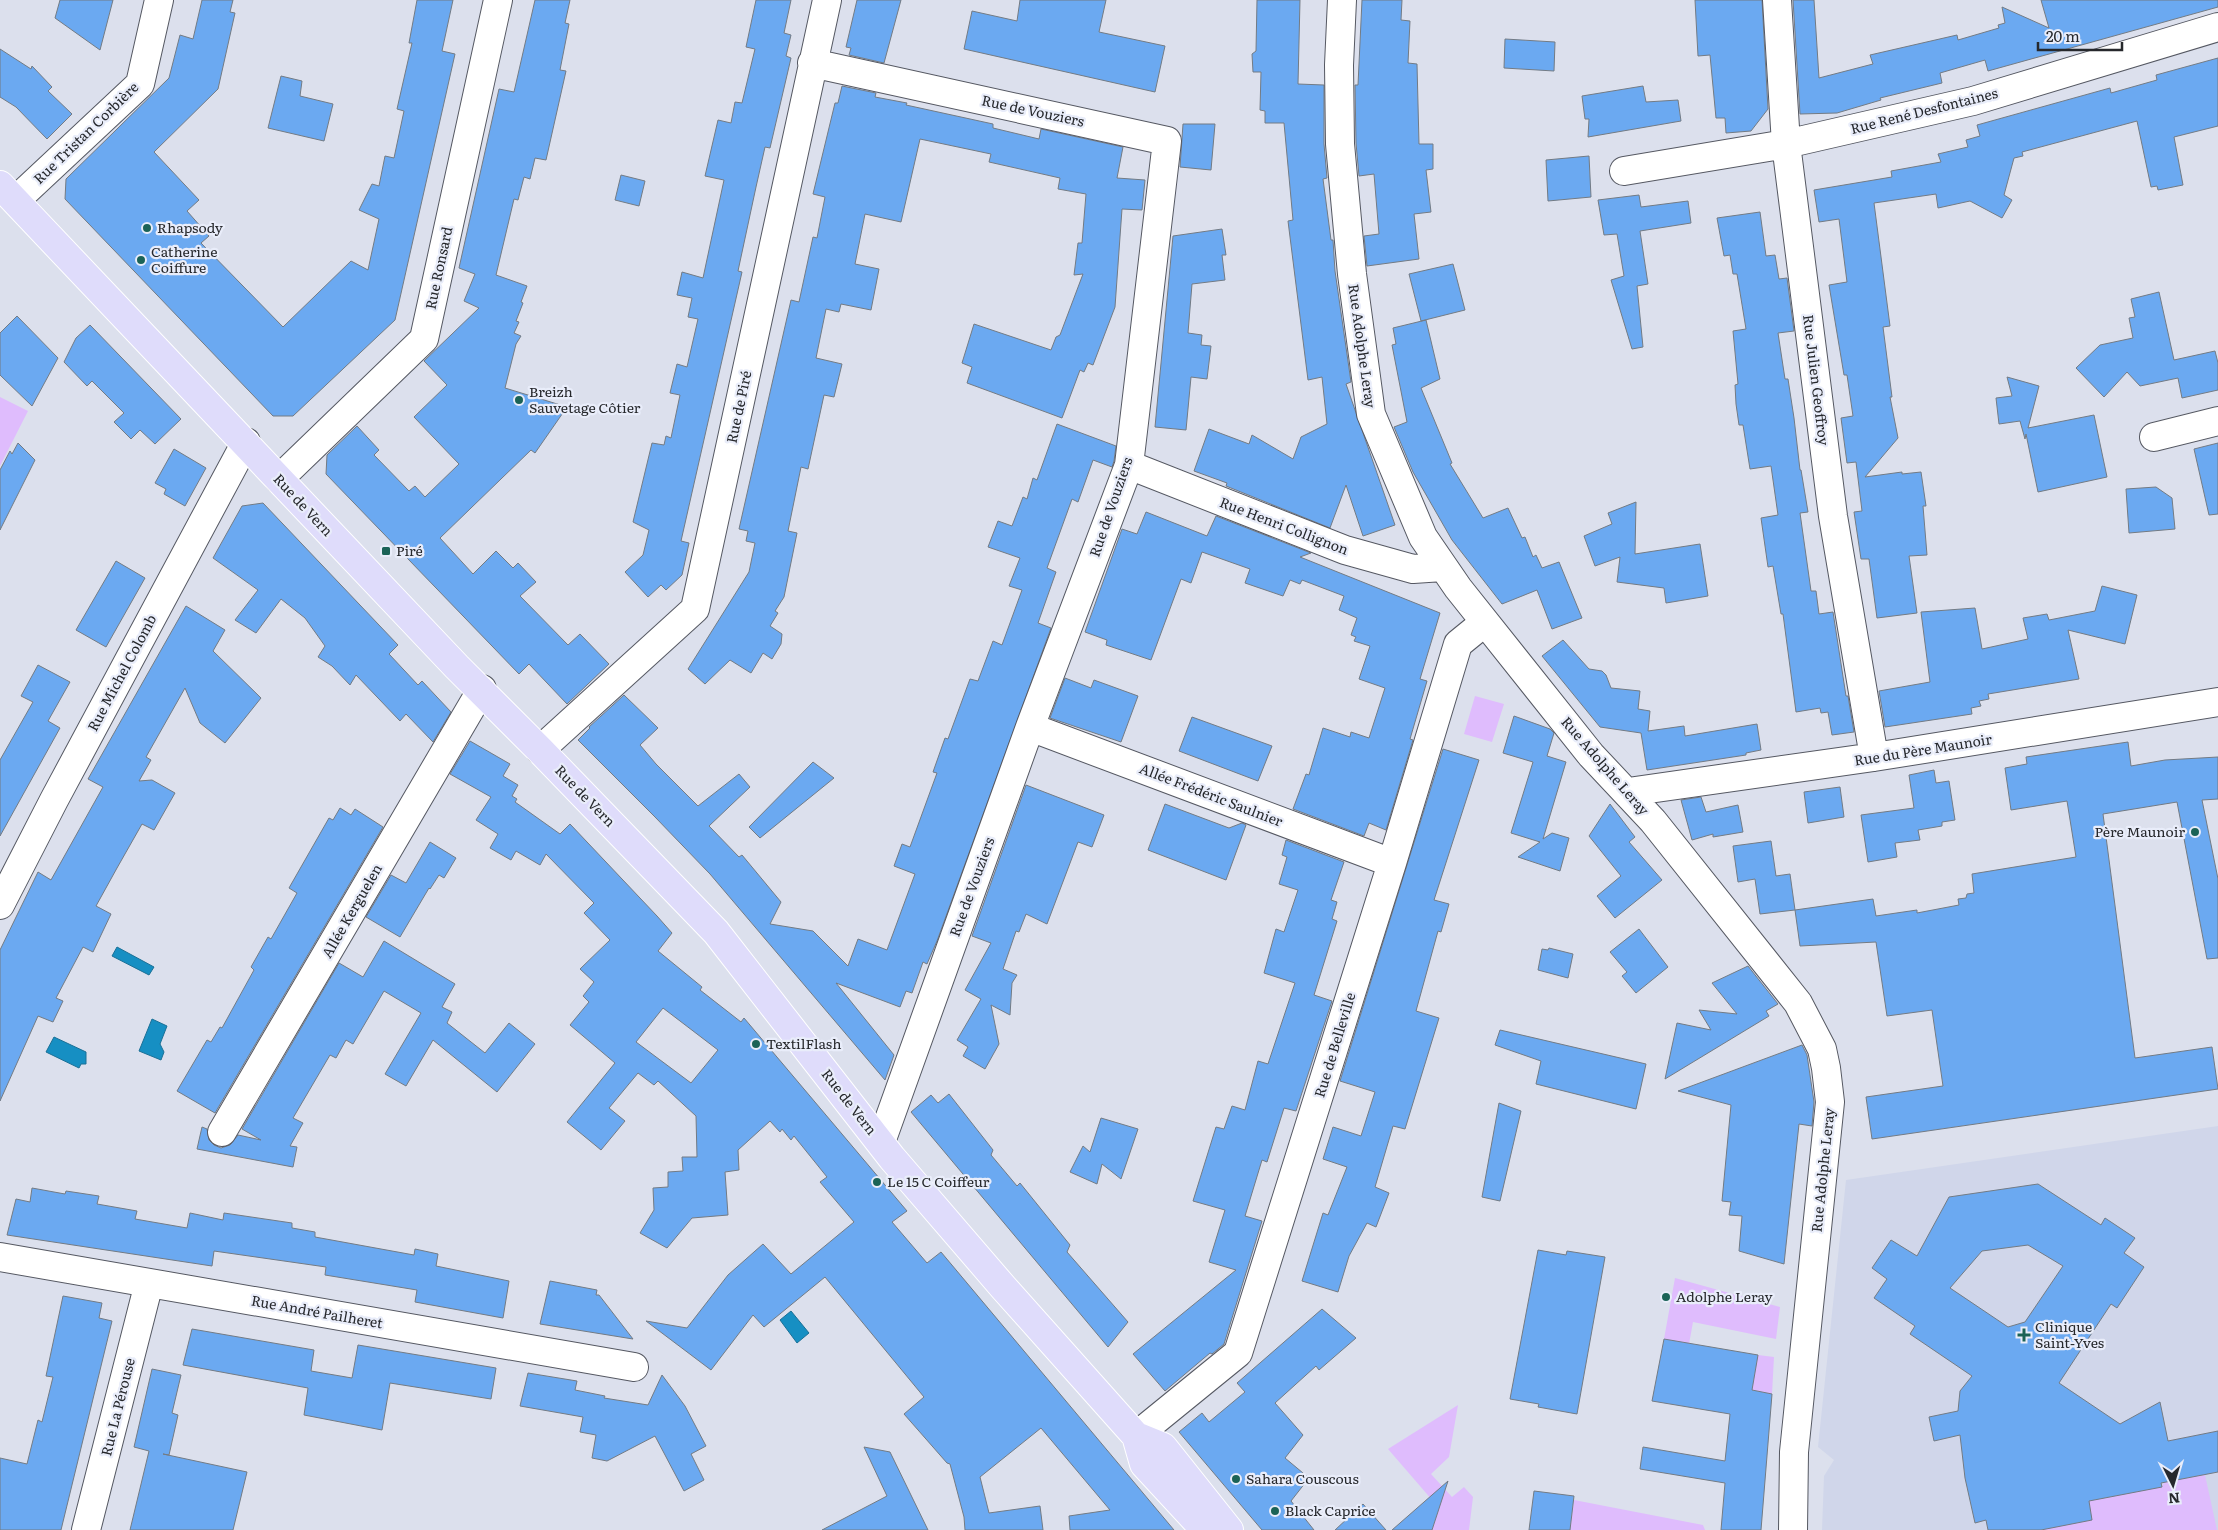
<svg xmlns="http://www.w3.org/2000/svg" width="2218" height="1530" viewBox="0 0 2218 1530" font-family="Literata,serif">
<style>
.built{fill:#d0d6ea}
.green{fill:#dfbcfd}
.water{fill:#168fc3;stroke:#1b7096}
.building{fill:#6ba9f1;stroke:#737b84;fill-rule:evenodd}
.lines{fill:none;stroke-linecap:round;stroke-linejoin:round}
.minor-casing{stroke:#555862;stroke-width:30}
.primary-casing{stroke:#fff;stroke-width:30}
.minor{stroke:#fff;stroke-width:28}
.primary{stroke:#dfdcfb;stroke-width:28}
.poi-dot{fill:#1b6357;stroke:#e9edfa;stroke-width:2}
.labels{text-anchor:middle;stroke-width:4.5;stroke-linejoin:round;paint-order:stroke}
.street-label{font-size:14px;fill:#26282c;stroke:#e9edfa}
.poi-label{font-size:14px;fill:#26282c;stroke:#e9edfa;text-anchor:start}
</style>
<rect width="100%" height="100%" fill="#dce0ed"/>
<path class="built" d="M2218,1126V1530H1822L1824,1476L1834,1460L1818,1447L1846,1180Z"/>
<path class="green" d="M0,397L28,411L0,466Z
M1475,696L1504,704L1492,742L1464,734Z
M1675,1278L1780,1307L1776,1339L1693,1322L1689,1344L1664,1339Z
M1758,1355L1774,1357L1772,1394L1752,1390Z
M1458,1405L1449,1457L1431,1474L1452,1497L1464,1487L1473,1497L1469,1530H1432L1439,1508L1388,1449Z
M2205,1475L2217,1530H2042L2037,1507L2163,1485L2164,1482Z
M1574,1500L1703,1525L1705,1530H1570Z"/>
<path class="water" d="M117,947L154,967L149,975L112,956Z
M152,1019L167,1026L160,1044L164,1052L161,1060L139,1051Z
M54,1037L86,1052V1064H81L79,1068L46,1052Z
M791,1311L809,1333L797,1343L780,1320Z"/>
<path class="building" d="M60,0H113L100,50L55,18Z
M202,0H233L230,12L235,13L218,89L154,152L199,200L187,211L209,236L201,243L283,327L351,261L368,270L379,219L359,210L372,184L379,186L385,156L394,158L404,111L397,109L412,43H409L417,0H453L442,51L455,54L395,320L293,416H273L65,199L66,179L169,78L180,35L193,39Z
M535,0H570L565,23L569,24L560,70L566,71L546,160L535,158L530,179L524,177L518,200L514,199L496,275L527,286L521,302L523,303L516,321L519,322L514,333L521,336L516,344L505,388L567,407L535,453L531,450L440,538L473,574L496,551L513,568L518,563L536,582L520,596L568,645L580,634L609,664L567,704L529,664L519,674L326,474L327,455L357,426L379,450L374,455L409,491L415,486L425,497L459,464L414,417L447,385L424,361L479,308L464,301L475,274L459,268L499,89L514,92Z
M756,0H791L784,33L791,35L786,56L791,58L770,148L765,147L756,187L738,271L742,272L681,541L689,543L682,575L666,590L661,585L648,597L625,572L643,555L649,530L633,522L652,443L664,445L666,436L671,438L680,395L670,393L677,364L687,367L698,319L688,317L692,298L677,295L682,272L703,278L724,180L705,176L718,120L731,123L735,102L742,103L755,49L746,47Z
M857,0H901L884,63L849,55L851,48L846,47Z
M1020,0H1106L1099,32L1165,46L1155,92L964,49L972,11L1017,21Z
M1257,0H1300L1298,84L1324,85V144L1327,178L1323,179L1331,240H1333L1335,271L1351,382L1346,384L1395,525L1363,536L1346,485L1330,528L1226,486L1227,483L1194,471L1209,429L1249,444L1252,435L1293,459L1301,437L1327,424L1322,377L1308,380L1288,221L1293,220L1284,123H1265V111L1260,110L1261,72H1253L1252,54L1256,51Z
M1362,0H1402L1401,20L1410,21L1408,63L1417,64L1419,144H1433V169L1426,170L1431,212L1414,214L1419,259L1367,266L1364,236L1379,234L1374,174L1359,176L1356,143L1355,85H1358Z
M1695,0H1762L1768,109L1751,131L1726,133L1725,118H1716L1710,55L1698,56Z
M1793,0H1814L1819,78L1873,64L1870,55L1957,35L1958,40L1999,28L1998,25L2005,23L2002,7L2049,28L2041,0H2218V7L1988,71L1985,60L1940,73L1942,83L1880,98L1881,100L1837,113L1800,114Z
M1505,39L1555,42L1554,71L1504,68Z
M0,49L31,69L32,66L52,87L48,91L72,114L47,139L16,107L0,97Z
M2218,58V126L2174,137L2183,185L2158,190L2157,186L2151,187L2137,121L2022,152L2023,156L2014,158L2004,195L2012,200L2002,218L1970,201L1938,208L1936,194L1874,203L1890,326L1883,327L1892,397H1890L1898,438L1865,477L1902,472V474L1921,472L1926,506H1923L1927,555L1909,556L1917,613L1877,618L1869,559H1861L1854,512L1862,511L1856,462L1847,463L1841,418L1853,416L1847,375H1844L1829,285L1847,282L1839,219L1819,222L1814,190L1892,177L1891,171L1941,162L1938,154L1968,147L1966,140L1980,136L1977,125L2110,88L2111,93L2157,80L2156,75Z
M281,76L302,81L300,96L333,104L324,141L268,128Z
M842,86L876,93L875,97L907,103L906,105L993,124V128L1039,139L1041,129L1123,147L1117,178L1145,180L1142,210L1122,209L1115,307L1093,365L1088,363L1084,372L1080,370L1062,418L967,383L972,367L962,363L974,324L1051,350L1056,337L1060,335L1083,274L1074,275L1078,243H1082L1086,194L1058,189L1060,178L989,162L991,154L920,139L901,222L865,214L855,264L879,269L871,310L841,304L839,312L826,309L816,358L842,364L834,397L824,395L808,469L801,467L788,531L797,533L784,597L775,611L778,613L770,626L782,634L781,644L772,659L763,653L751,673L730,660L705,684L688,669L749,572L755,543L746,541L748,531L739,529L791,300L799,302L813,237L817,238L825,197L813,194L835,103H838Z
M1643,86L1646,102L1678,100L1681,121L1588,137L1589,119H1585L1582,96Z
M1183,124H1215L1211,170L1180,167Z
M1589,156L1591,197L1548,201L1546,160Z
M621,175L645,181L639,206L615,200Z
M1639,195L1641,207L1688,201L1691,223L1640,231L1648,284L1637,286L1643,347L1632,349L1611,280L1624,276L1617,234L1604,235L1598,200Z
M1760,212L1766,256L1775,255L1779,279L1787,278L1791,308L1794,331L1778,333L1785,379H1788L1794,418L1800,470H1801L1808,512L1800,513L1811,591H1816L1819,614L1833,612L1846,696H1848L1854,732L1832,735L1828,712L1821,713L1820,708L1796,712L1783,614H1781L1773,566L1768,567L1761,518L1778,515L1771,466L1750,469L1743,425H1739L1736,404L1735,385L1738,384L1733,331L1746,329L1737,274H1733L1730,255L1724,256L1717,218Z
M1222,229L1226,255H1222L1225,280L1192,284L1188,333L1202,335L1201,345L1211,346L1207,379L1191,377L1186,430L1155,427L1173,236Z
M1453,264L1465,310L1421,321L1409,274Z
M2159,292L2174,360L2215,351L2218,363V390L2182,398L2178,378L2140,386L2127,372L2104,397L2076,368L2100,345L2133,338L2129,318L2135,317L2131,299Z
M17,316L58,358L32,406L0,375V333Z
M1426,320L1440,379L1421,388L1452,463L1450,464L1483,518L1508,508L1522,538L1525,537L1533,557L1536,555L1542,568L1559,562L1582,618L1552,629L1537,590L1502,604L1452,540L1413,472L1394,427L1407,422L1392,345L1396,344L1393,328Z
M90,325L181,419L155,444L140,430L131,439L114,422L124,413L92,381L87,386L64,362L76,338Z
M2007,377L2039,386L2028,428L2094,415L2107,477L2038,492L2026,434L2025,439L2020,421L1999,424L1996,398L2012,396Z
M1057,424L1116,446L1114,461L1112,467L1093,460L1078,502L1072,499L1047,568L1056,572L1038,623L1051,628L937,941L927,964L923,962L912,993L906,991L900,1007L836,983L894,1055L885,1080L710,874L655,817L578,740L590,728L589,727L624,695L658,728L640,745L656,764L698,806L739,774L750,787L709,826L739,857L742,855L781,902L770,924L813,931L848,966L858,939L887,950L915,874L894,866L902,844L910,847L937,773L933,772L945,738L948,739L970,679L978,681L993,641L1002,645L1022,590L1009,586L1020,558L988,547L998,521L1012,526L1023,497L1027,499L1033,478L1037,480Z
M18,443L35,460L0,530V470L10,451L12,454Z
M2218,443V514L2209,515L2194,449Z
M174,449L206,468L185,506L164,494L166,489L155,483Z
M2156,487L2172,498L2175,529L2129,533L2126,489Z
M1636,502L1635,554L1700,544L1708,596L1666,603L1664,588L1617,582L1620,557L1595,566L1584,536L1612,524L1608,513Z
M263,503L398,645L389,654L418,685L422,681L451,712L433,742L406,714L400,721L356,675L350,685L332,666L318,657L325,646L305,618L281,599L256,633L235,620L258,590L213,558L242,506Z
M1146,512L1207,536L1216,516L1311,553L1300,557L1440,613L1420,679L1427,681L1410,739L1413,740L1386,830L1369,823L1364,836L1293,809L1306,774L1309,775L1323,728L1350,737L1351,732L1369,738L1385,688L1359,679L1370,646L1354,641L1356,637L1351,635L1357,618L1339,610L1344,596L1302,580L1300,584L1290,580L1283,596L1245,583L1250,569L1202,552L1191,583L1181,579L1151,660L1106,645L1107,640L1085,632L1122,529L1137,534Z
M116,561L145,578L106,647L76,630Z
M2102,586L2137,595L2125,644L2068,630L2079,679L1988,694L1989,699L1979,701L1981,706L1971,708L1972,714L1885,727L1879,691L1930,682L1921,612L1975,608L1982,649L2028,639L2023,618L2047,614L2049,620L2095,611Z
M186,606L225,630L213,651L261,698L225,743L200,723L185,688L146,757L151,760L139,781L152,780L175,793L154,830L142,824L117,868L96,906L111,914L93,952L83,947L56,998L63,1001L53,1022L38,1016L0,1101V950L38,872L51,880L103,787L88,779Z
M1563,640L1589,669L1602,671L1606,675L1611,688L1640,691L1638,709L1650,711L1648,731L1684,726L1685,736L1757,724L1761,750L1746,753V755L1647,770L1641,733L1600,727L1542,656Z
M38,665L70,682L48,721L60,728L0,836V760L33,702L21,696Z
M1065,678L1091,688L1094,680L1138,696L1121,742L1050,718Z
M1514,716L1550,729L1554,733L1547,756L1566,762L1543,839L1552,833L1569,838L1560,871L1518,857L1540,842L1511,833L1533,762L1503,753Z
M1192,717L1272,746L1258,781L1179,751Z
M470,741L510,764L503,776L518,785L512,796L517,799L515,802L560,834L570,824L657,916L672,933L658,951L702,987L700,990L741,1022L744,1018L907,1211L892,1222L927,1263L941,1252L1174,1530H1070L1069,1516L1110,1510L1041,1428L980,1477L989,1513L1040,1506L1043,1530H965L964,1517L950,1464L947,1463L904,1414L924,1397L825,1277L764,1327L753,1315L711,1370L646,1321L687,1328L728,1275L763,1244L791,1274L854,1222L820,1182L827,1177L794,1136L791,1140L782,1129L780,1132L770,1121L738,1150L739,1170L725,1172L728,1215L692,1218L667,1248L640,1233L654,1210L653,1188L668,1187V1172L683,1171L682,1157H697L696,1116L658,1081L654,1085L638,1073L609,1108L625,1121L601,1150L567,1122L615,1063L570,1025L589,1002L583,996L594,982L580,969L610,940L584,913L594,903L546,854L540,865L516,851L511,860L490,848L498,834L476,820L491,797L450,774ZM663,1008L718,1050L691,1083L636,1042Z
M2128,742L2131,766L2165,760L2218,757V799L2202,800L2218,879V958L2207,959L2177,802L2103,814L2135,1058L2212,1047L2218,1089L1872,1139L1866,1097L1943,1086L1932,1010L1887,1016L1876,942L1800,946L1795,910L1873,899L1876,916L1917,910V913L1959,905L1958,899L1966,898L1967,894L1974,893L1972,874L2076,857L2067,801L2011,810L2005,768L2027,764L2026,757Z
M1443,749L1479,760L1434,900L1449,904L1441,932L1438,931L1416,1011L1439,1018L1405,1129L1393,1126L1375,1187L1389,1193L1376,1227L1367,1223L1349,1256L1338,1292L1302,1281L1323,1213L1328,1215L1347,1167L1323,1159L1333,1127L1361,1136L1375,1092L1340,1081Z
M813,762L834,778L760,838L749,827Z
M1934,770L1936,783L1949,781L1955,820L1942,822V826L1918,830L1920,840L1895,843L1897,857L1868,862L1861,815L1914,808L1909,775Z
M1026,785L1104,815L1092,847L1078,842L1047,924L1026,914L1019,932L1016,931L1003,969L1017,975L1012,983L1010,1015L991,1005L999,1044L985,1069L963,1056L968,1047L957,1040L981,999L965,990L991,943L972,936Z
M1840,787L1844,817L1808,823L1804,792Z
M1701,797L1706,812L1738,805L1743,832L1713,837V834L1692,840L1681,800Z
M1165,804L1229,828L1242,823L1246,825L1226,880L1148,850Z
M1610,804L1635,837L1629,842L1662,880L1615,918L1597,896L1621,876L1589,836Z
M340,808L351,815L355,809L383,827L215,1113L177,1091L207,1040L211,1042L220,1027L222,1028L254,970L251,967L268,937L271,939L297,893L289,888L329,818L333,820Z
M1286,840L1344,862L1331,900L1337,902L1332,919L1337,921L1314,995L1332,1001L1296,1111L1284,1108L1267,1162L1262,1160L1245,1216L1262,1221L1224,1344L1212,1354L1210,1353L1165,1391L1133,1354L1236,1270L1209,1262L1225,1210L1193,1201L1216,1127L1224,1129L1232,1106L1245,1110L1258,1061L1268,1064L1295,983L1264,973L1276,929L1284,932L1298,890L1279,884L1287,857L1282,855Z
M1771,841L1776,876L1790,874L1795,910L1760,914L1755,879L1738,882L1733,846Z
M430,842L456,858L444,878L439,875L430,889L429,888L400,937L366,917L391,875L406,883Z
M1639,929L1668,967L1636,993L1622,976L1627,972L1610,952Z
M384,941L455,984L442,1007L452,1012L447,1023L485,1053L509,1023L535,1044L497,1092L433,1040L406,1086L385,1074L421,1013L384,991L353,1044L346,1040L336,1058L330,1055L293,1118L303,1123L290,1146L297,1147L293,1167L197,1149L202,1127L207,1129L209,1140L214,1145L221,1148L230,1145L238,1135L261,1140L242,1129L339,963L363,977Z
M1549,948L1573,954L1568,978L1538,970L1542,949L1548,950Z
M1748,966L1778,1004L1766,1011L1769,1016L1665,1079L1677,1023L1711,1030L1699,1010L1737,1014L1712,983Z
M1500,1030L1646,1064L1636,1109L1536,1084L1541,1061L1495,1045Z
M1802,1045L1807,1055L1814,1102L1812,1126L1799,1124L1784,1264L1739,1251L1742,1216L1729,1215L1731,1202L1722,1201L1731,1105L1678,1091Z
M949,1094L993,1150L991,1155L1017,1186L1020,1183L1070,1245L1067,1252L1128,1322L1108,1347L911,1112L931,1095L938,1103Z
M1499,1103L1521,1111L1500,1201L1482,1197Z
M1101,1118L1138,1129L1121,1179L1102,1164L1097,1184L1070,1172L1083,1146L1090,1152Z
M2038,1184L2101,1225L2105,1218L2135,1238L2124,1253L2144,1267L2117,1308L2111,1304L2059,1383L2120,1424L2160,1402L2168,1441L2218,1431V1472L2161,1483L2162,1487L2089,1501L2092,1520L2041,1530H1988L1986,1520L1975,1523L1965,1478L1960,1435L1934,1441L1929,1417L1958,1411L1960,1391L1972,1376L1910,1334L1915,1326L1874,1298L1887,1279L1872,1268L1891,1240L1917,1256L1949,1197ZM2028,1245L2063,1266L2025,1322L2008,1327L1950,1288L1982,1251Z
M32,1188L65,1194L66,1191L99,1196L97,1204L137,1211L135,1219L187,1228L190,1213L223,1220L224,1213L292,1223V1228L315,1232V1237L414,1255L415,1249L438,1254L436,1266L509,1281L503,1318L415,1302L417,1290L325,1275L326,1267L214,1251L212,1266L7,1235L16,1199L30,1202Z
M1538,1250L1566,1255L1567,1251L1605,1257L1577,1414L1538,1407L1539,1404L1510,1399Z
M550,1281L597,1290L596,1295H599L633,1339L540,1324Z
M63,1296L102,1303L99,1318L112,1321L61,1530H0V1458L27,1464L38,1420L42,1422L53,1377L46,1376Z
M1322,1309L1356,1338L1319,1370L1316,1366L1275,1403L1303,1435L1285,1458L1309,1478L1291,1501L1314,1530H1262L1179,1432L1202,1413L1209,1422L1245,1392L1237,1383Z
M192,1329L314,1350L311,1371L352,1378L358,1345L496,1368L491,1399L390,1383L382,1430L304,1415L308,1388L183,1365Z
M1664,1339L1758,1355L1752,1390L1772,1394L1761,1530H1721L1725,1483L1640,1469L1643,1447L1725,1461L1730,1414L1652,1401Z
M152,1369L181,1375L172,1413L178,1415L169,1455L163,1454L247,1472L233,1530H130L149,1451L134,1447Z
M528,1373L577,1381L575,1390L605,1396L604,1398L648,1405L662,1375L685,1406L706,1446L691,1454L704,1480L684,1491L655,1436L607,1461L592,1458L596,1435L580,1432L583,1417L520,1406Z
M864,1447L890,1452L928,1530H822L887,1496Z
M1448,1481L1432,1530H1392Z
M1534,1491L1574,1496L1570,1530H1529Z
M1363,1504L1386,1530H1335Z"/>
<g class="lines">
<defs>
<path id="minor" d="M1342,0L1339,65L1340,144L1352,274L1366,377L1371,414L1423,537L1458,588L1591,755L1653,821L1798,1003L1822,1049L1826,1068L1830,1102L1794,1452L1793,1530
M1777,0L1786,144L1833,516L1874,757
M812,63L1167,141L1129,465L1030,727L881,1142
M1624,171L1786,144L1973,101L2218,27
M16,200L140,84L159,0
M2154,437L2218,421
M1129,465L1345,550L1413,569L1443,567
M279,479L424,339L498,0
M1030,727L1392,863
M540,750L695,609L827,0
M1628,792L1874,757L2218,702
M0,905L54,800L246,442
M222,1132L482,689
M0,1257L634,1367
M1136,1436L1238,1353L1392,863L1458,644L1485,622
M86,1530L149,1283"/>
<path id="primary" d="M0,185L457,667L540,750L716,932L892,1158L1003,1287L1136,1436L1144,1464L1205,1530
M1136,1436L1163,1447L1229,1530"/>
</defs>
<use href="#minor" class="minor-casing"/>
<use href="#primary" class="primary-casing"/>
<use href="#minor" class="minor"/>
<use href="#primary" class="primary"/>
</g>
<g class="poi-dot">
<circle cx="147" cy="228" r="5"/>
<circle cx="141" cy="260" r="5"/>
<circle cx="519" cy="400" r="5"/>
<rect x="381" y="546" width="10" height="10" rx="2.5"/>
<circle cx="2195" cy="832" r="5"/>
<circle cx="756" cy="1044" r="5"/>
<circle cx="877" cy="1182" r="5"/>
<circle cx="1666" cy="1297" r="5"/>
<path d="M2021.5 1327.5h5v5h5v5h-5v5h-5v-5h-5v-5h5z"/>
<circle cx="1236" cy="1479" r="5"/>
<circle cx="1275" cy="1511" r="5"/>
</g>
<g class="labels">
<g class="street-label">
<text transform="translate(1033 111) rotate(12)" y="5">Rue de Vouziers</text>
<text transform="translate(1924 111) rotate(-14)" y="5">Rue René Desfontaines</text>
<text transform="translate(86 133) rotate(-44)" y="5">Rue Tristan Corbière</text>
<text transform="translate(439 268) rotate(-78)" y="5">Rue Ronsard</text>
<text transform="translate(1362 346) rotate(82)" y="5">Rue Adolphe Leray</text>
<text transform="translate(1816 380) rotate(83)" y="5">Rue Julien Geoffroy</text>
<text transform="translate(739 407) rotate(-78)" y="5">Rue de Piré</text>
<text transform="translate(303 505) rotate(47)" y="5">Rue de Vern</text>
<text transform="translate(1111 507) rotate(-71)" y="5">Rue de Vouziers</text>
<text transform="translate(1284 526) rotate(21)" y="5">Rue Henri Collignon</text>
<text transform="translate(122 673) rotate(-62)" y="5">Rue Michel Colomb</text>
<text transform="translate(1923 750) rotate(-9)" y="5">Rue du Père Maunoir</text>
<text transform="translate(1605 766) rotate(49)" y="5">Rue Adolphe Leray</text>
<text transform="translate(1211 795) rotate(21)" y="5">Allée Frédéric Saulnier</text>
<text transform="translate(585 796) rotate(46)" y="5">Rue de Vern</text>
<text transform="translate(972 887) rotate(-70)" y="5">Rue de Vouziers</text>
<text transform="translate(352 911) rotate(-60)" y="5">Allée Kerguelen</text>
<text transform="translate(1335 1045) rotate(-73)" y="5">Rue de Belleville</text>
<text transform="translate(849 1102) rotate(52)" y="5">Rue de Vern</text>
<text transform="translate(1823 1170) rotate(-84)" y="5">Rue Adolphe Leray</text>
<text transform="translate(317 1312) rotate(10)" y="5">Rue André Pailheret</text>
<text transform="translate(118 1407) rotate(-76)" y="5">Rue La Pérouse</text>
</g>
<g class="poi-label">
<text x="157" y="233">Rhapsody</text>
<text x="151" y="257">Catherine<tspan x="151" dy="16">Coiffure</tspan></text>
<text x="529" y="397">Breizh<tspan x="529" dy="16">Sauvetage Côtier</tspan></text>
<text x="396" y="556">Piré</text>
<text x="2185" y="837" text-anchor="end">Père Maunoir</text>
<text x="766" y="1049">TextilFlash</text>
<text x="887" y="1187">Le 15 C Coiffeur</text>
<text x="1676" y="1302">Adolphe Leray</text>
<text x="2035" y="1332">Clinique<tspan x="2035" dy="16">Saint-Yves</tspan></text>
<text x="1246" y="1484">Sahara Couscous</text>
<text x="1285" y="1516">Black Caprice</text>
</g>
</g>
<g transform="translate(2173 1485) rotate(175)" stroke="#e9edfa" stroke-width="4" paint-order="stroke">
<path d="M0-4L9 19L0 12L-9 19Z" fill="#26282c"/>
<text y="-8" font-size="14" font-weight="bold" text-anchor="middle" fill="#26282c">N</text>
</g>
<path d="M2038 42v8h84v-8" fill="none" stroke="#26282c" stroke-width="2.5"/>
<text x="2046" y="42" font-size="15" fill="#26282c" stroke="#e9edfa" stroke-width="4" paint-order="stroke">20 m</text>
</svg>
